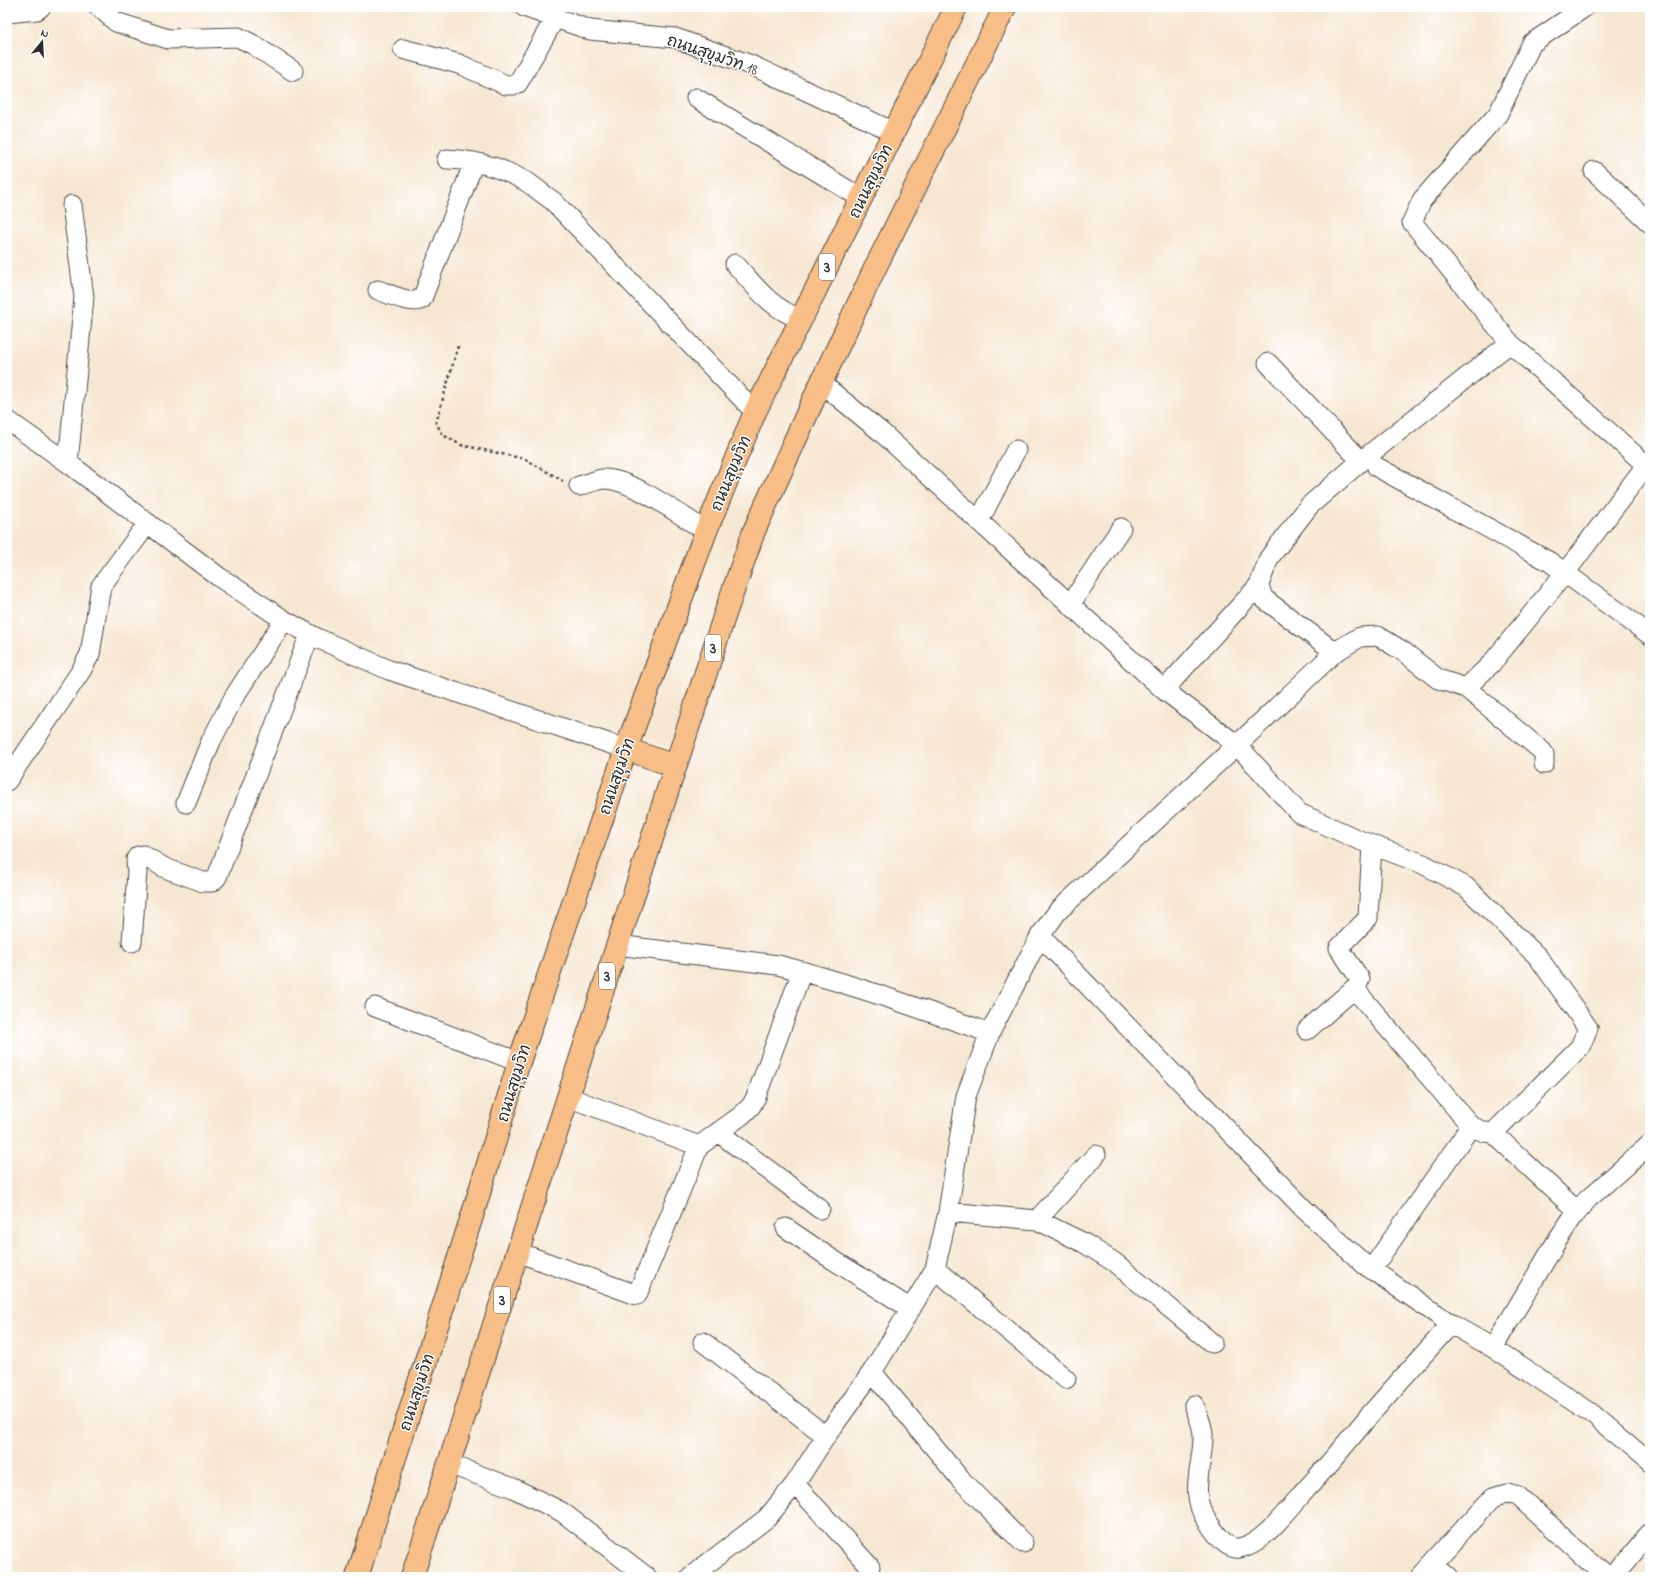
<svg xmlns="http://www.w3.org/2000/svg" width="1657" height="1584" viewBox="0 0 1657 1584" font-family="'Indie Flower','Playpen Sans Thai',sans-serif">
<style>
.lines{fill:none;stroke-linecap:round;stroke-linejoin:round}
.minor-casing{stroke:#494744;stroke-width:21}
.major-casing{stroke:#494744;stroke-width:24}
.path{stroke:#494744;stroke-width:2.5;stroke-dasharray:3 3;stroke-linecap:butt}
.minor{stroke:#fff;stroke-width:19}
.major{stroke:#f7be87;stroke-width:22}
.labels{text-anchor:middle;stroke-width:3;stroke-linejoin:round;paint-order:stroke}
.shield{fill:#fff;stroke:#6b6b6b;stroke-width:1}
.shield-label{font-size:15px;font-weight:bold;fill:#2b2b2b}
.street-label{font-size:16px;fill:#2b2b2b;stroke:#fff}
</style>
<rect width="100%" height="100%" fill="#fff"/>
<filter id="ink" filterUnits="userSpaceOnUse"><feTurbulence type="fractalNoise" baseFrequency=".025" numOctaves="2"/><feDisplacementMap in="SourceGraphic" scale="8" xChannelSelector="R" yChannelSelector="G"/><feConvolveMatrix kernelMatrix="1 2 1 2 8 2 1 2 1" color-interpolation-filters="sRGB"/></filter>
<filter id="wash" filterUnits="userSpaceOnUse"><feTurbulence type="fractalNoise" baseFrequency=".012" numOctaves="4" result="noise"/><feDisplacementMap in="SourceGraphic" scale="16" xChannelSelector="R" yChannelSelector="G"/><feGaussianBlur stdDeviation="0.9" result="paint"/><feColorMatrix in="noise" values="0 0 0 0 0 0 0 0 0 0 0 0 0 0 0 0 0 1.4 0 .05"/><feComposite in="paint" operator="in"/></filter>
<g filter="url(#wash)">
<rect width="100%" height="100%" fill="#f6e7d2"/>
</g>
<g filter="url(#ink)">
<g class="lines">
<defs>
<path id="minor" d="M99,7L116,22L168,39L238,37L252,44L293,71
M524,7L590,30L675,38L751,65L894,132
M1585,7L1532,43L1498,114L1422,200L1412,222L1510,343L1646,465
M7,13L37,10L41,7
M403,49L459,64L506,85H514L518,83L555,18
M696,98L861,198
M447,159C475,160 503,168 527,182C536,188 544,195 553,201L755,412
M1594,171L1650,223
M735,264C756,287 771,309 801,319
M378,290C389,294 412,305 422,299L474,162
M1268,363L1361,461
M821,383L881,432L1164,690L1237,745L1299,813L1359,840L1423,864L1466,887L1538,957L1588,1028L1580,1047L1493,1133L1484,1132L1471,1126L1358,993L1357,986L1360,979L1339,948L1368,918L1372,845
M7,420L68,463L219,577L284,620L317,638L389,670L626,749
M68,463L84,297L72,205
M1377,467L1550,562L1650,635
M579,486C587,484 595,480 603,479C631,478 681,516 706,531
M979,521L1016,450
M1070,605L1121,528
M1335,652L1263,598L1259,585L1269,558L1309,506L1361,461L1510,343
M1466,688L1542,751L1544,754V764
M1164,690L1259,585
M7,781L81,671L90,654L101,586L148,523
M186,803L211,741L234,697L284,620
M1040,936L1305,1210L1365,1265L1451,1324L1493,1348L1591,1413L1650,1463
M132,942L137,872L136,859L138,856L143,855L165,868L203,882H212L217,877L310,634
M617,945L778,965C850,983 920,1009 990,1033
M375,1007L519,1062
M1307,1030L1357,986
M568,1097L699,1146
M718,1132L820,1209
M1493,1133L1577,1211
M948,1212L1037,1220L1084,1243L1114,1262L1212,1343
M1037,1220L1096,1155
M786,1228L827,1256L911,1309
M517,1252L637,1295L699,1146L742,1115L751,1106L756,1097L802,971
M935,1269L1066,1379
M1371,1270L1471,1126
M703,1342L826,1436
M1493,1348L1558,1239L1577,1211L1588,1199L1650,1144
M872,1372L961,1480L1023,1543
M1194,1405C1198,1415 1202,1423 1203,1434C1204,1465 1187,1494 1208,1522C1215,1532 1226,1550 1239,1548C1246,1547 1253,1543 1259,1539C1276,1527 1296,1500 1311,1484C1331,1462 1349,1440 1368,1417C1395,1386 1423,1355 1451,1324
M449,1464L513,1488L562,1512L647,1577
M795,1484L870,1567
M1432,1564L1447,1577
M690,1577L767,1518L795,1484L826,1436L872,1372L935,1269L948,1212L966,1096L990,1033L1040,936L1058,911L1237,745L1335,652L1360,637L1378,636L1404,652L1438,679L1466,688L1491,664L1565,573L1650,460
M1420,1577L1493,1497L1506,1493L1518,1496L1607,1577
M1613,1577L1650,1533"/>
<path id="major" d="M626,749L675,766
M357,1577L473,1213L519,1062L626,749L706,531L755,412L956,7
M412,1577L725,614L754,531L821,383L876,266L1005,7"/>
</defs>
<use href="#minor" class="minor-casing"/>
<use href="#major" class="major-casing"/>
<path class="path" d="M458,346L436,423L443,435L461,445L525,459L563,481"/>
<use href="#minor" class="minor"/>
<use href="#major" class="major"/>
</g>
</g>
<g class="labels">
<g class="shield">
<rect x="819" y="254" width="16" height="26" rx="3"/>
<rect x="705" y="635" width="16" height="26" rx="3"/>
<rect x="599" y="963" width="16" height="26" rx="3"/>
<rect x="494" y="1287" width="16" height="26" rx="3"/>
</g>
<g class="shield-label">
<text x="827" y="272">3</text>
<text x="713" y="653">3</text>
<text x="607" y="981">3</text>
<text x="502" y="1305">3</text>
</g>
<g class="street-label">
<text transform="translate(713 54) rotate(19)" y="6">ถนนสุขุมวิท 18</text>
<text transform="translate(870 181) rotate(-64)" y="6">ถนนสุขุมวิท</text>
<text transform="translate(730 473) rotate(-67)" y="6">ถนนสุขุมวิท</text>
<text transform="translate(616 776) rotate(-71)" y="6">ถนนสุขุมวิท</text>
<text transform="translate(513 1083) rotate(-73)" y="6">ถนนสุขุมวิท</text>
<text transform="translate(416 1392) rotate(-72)" y="6">ถนนสุขุมวิท</text>
</g>
</g>
<rect width="1657" height="1584" fill="none" stroke="#fff" stroke-width="24"/>
<g transform="translate(42 42) rotate(18)" stroke="#ffffff" stroke-width="3" paint-order="stroke">
<path d="M0-3L7 15L0 10L-7 15Z" fill="#2b2b2b"/>
<text y="-6" font-size="11" font-weight="bold" text-anchor="middle" fill="#2b2b2b">N</text>
</g>
</svg>
